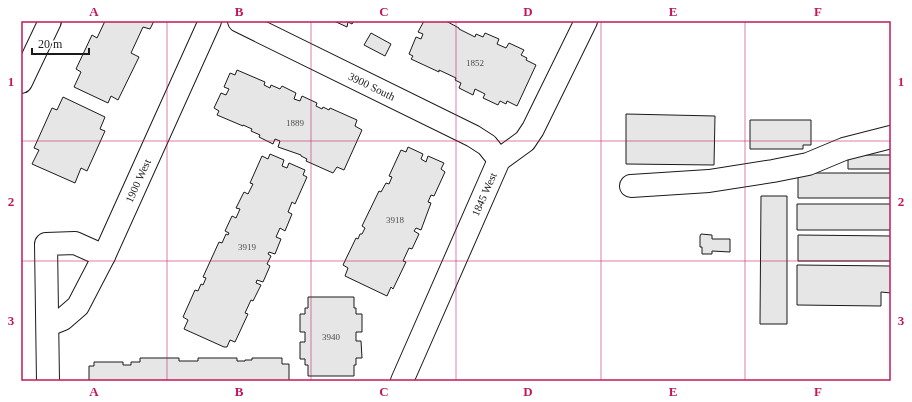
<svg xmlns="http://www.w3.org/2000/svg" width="912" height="402" viewBox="0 0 912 402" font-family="Georgia,serif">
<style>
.building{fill:#e6e6e6;stroke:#1a1a1a}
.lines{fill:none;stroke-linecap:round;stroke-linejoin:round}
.minor-casing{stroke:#1a1a1a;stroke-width:24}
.minor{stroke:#fff;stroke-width:22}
.grid{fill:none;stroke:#c2185b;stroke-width:1;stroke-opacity:0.55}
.labels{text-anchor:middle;stroke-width:3;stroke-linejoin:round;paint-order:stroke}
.number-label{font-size:9px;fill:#4d4d4d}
.street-label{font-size:11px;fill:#1a1a1a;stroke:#fff}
.neatline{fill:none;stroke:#c2185b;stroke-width:1.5}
.grid-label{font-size:13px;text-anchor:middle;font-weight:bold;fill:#c2185b}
</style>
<rect width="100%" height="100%" fill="#fff"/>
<path class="building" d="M105,21H154L150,29L143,27L131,53L139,57L118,100L111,96L108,103L74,87L81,72L76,69L92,35L97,38Z
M334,21H354L352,24L348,22L347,27Z
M424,21H446L459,28V29L475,37L476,34L483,37L485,33L499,39L497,44L506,48L509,43L524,50L521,55L527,58L526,60L536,65L517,106L507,101L506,104L500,101L498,105L483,98L485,94L475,89L473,95L459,88L461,83L455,80L456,78L439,70V72L411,59L413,56L409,54L416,37L421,39L423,34L418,32Z
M371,33L391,44L385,56L364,45Z
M237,70L265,82L264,85L270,88L271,85L280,89L282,86L296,93L294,99L300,101L302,96L317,103L316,106L322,109L323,107L329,110L330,108L357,120L355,126L362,130L344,170L337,167L333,173L306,161L307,159L301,156V155L278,147L280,141L275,139L273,144L259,137L260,135L251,131L252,129L243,125V126L217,115L219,111L214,108L221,93L226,95L229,89L224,87L230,73L235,75Z
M63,97L105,117L100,129L105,131L87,171L81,168L75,183L32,164L39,150L34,148L52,108L57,110Z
M626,114L715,116L714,165L626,164Z
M750,120H811V145H803V149H750Z
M408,147L423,154L421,159L426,162L428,156L444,163L441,169L445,172L434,196L431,195L428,202L431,203L421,230L416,228L414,231L419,234L412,249L409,248L403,261L406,262L393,289L391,287L387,296L345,276L348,268L343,265L356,238L358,239L360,234H362L365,228L362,226L379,191L381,192L386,183L389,184L392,177L389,176L401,150L406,152Z
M270,154L284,160L282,166L287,168L289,163L305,170L303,175L307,177L295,204L292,202L288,212L292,214L285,231L280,228L276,237L281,239L275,254L269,252L268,254L271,256L267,264L270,266L263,282L257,280L256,283L261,285L253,301L251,300L245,313L248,314L235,342L230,340L227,347H224L184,329L188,320L183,317L195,290L198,291L201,284L203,285L206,278L203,277L219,242L222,243L226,234L228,235L229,233L225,231L232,216L236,218L240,209L236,208L244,192L248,194L253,184L250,183L262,156L268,159Z
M848,155H891V169H848Z
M798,173H891V198H798Z
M761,196H787V324H760Z
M797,204H891V230H797Z
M701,234L712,235V239H730V252L712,251V254H702V247H700V236Z
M798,235L891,236V261H798Z
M797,265L891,266V293L881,292V306L797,305Z
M308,297H354V308H356V314H362V332H356V341H361L362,358H356V365H354V376H308V365H305V359H300V342H305V332H300V314H305V308H308Z
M140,358H179V361H198V358H237V361H245V360H252V358H282V364H289V381H89V366H94V362H123V365H131V362H140Z"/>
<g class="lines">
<defs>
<g id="minor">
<path id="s1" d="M239,21L473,136L487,145L499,160"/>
<path d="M21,82L50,21"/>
<path d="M631,186L709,181L773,171L808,164L844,149L891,137"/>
<path id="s2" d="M48,325L63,319L78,306L104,256L210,21"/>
<path d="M48,381L46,244L75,243L104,256"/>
<path id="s3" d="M402,381L499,160L525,141L533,129L586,21"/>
</g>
</defs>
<use href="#minor" class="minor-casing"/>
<use href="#minor" class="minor"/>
</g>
<path class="grid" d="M167,21V381M311,21V381M456,21V381M601,21V381M745,21V381M21,141H891M21,261H891"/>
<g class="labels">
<g class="number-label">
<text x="475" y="66">1852</text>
<text x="295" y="126">1889</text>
<text x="395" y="223">3918</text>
<text x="247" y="250">3919</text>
<text x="331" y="340">3940</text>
</g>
<g class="street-label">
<text dy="4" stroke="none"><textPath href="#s1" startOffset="148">3900 South</textPath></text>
<text dy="4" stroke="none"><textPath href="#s2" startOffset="175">1900 West</textPath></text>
<text dy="4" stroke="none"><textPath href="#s3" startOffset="204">1845 West</textPath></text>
</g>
</g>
<rect width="912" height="402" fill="none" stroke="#ffffff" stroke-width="44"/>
<path d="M32 48v6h57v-6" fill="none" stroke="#1a1a1a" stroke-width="2"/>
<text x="38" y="48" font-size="12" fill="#1a1a1a" stroke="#ffffff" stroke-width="3" paint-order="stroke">20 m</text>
<rect x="22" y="22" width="868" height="358" class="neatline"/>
<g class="grid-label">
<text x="94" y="16">A</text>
<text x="239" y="16">B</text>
<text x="384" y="16">C</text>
<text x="528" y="16">D</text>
<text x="673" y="16">E</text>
<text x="818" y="16">F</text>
<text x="11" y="86">1</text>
<text x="901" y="86">1</text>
<text x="11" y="206">2</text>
<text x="901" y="206">2</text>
<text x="11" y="325">3</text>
<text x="901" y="325">3</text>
<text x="94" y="396">A</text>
<text x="239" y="396">B</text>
<text x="384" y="396">C</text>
<text x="528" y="396">D</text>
<text x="673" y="396">E</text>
<text x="818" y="396">F</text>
</g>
</svg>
